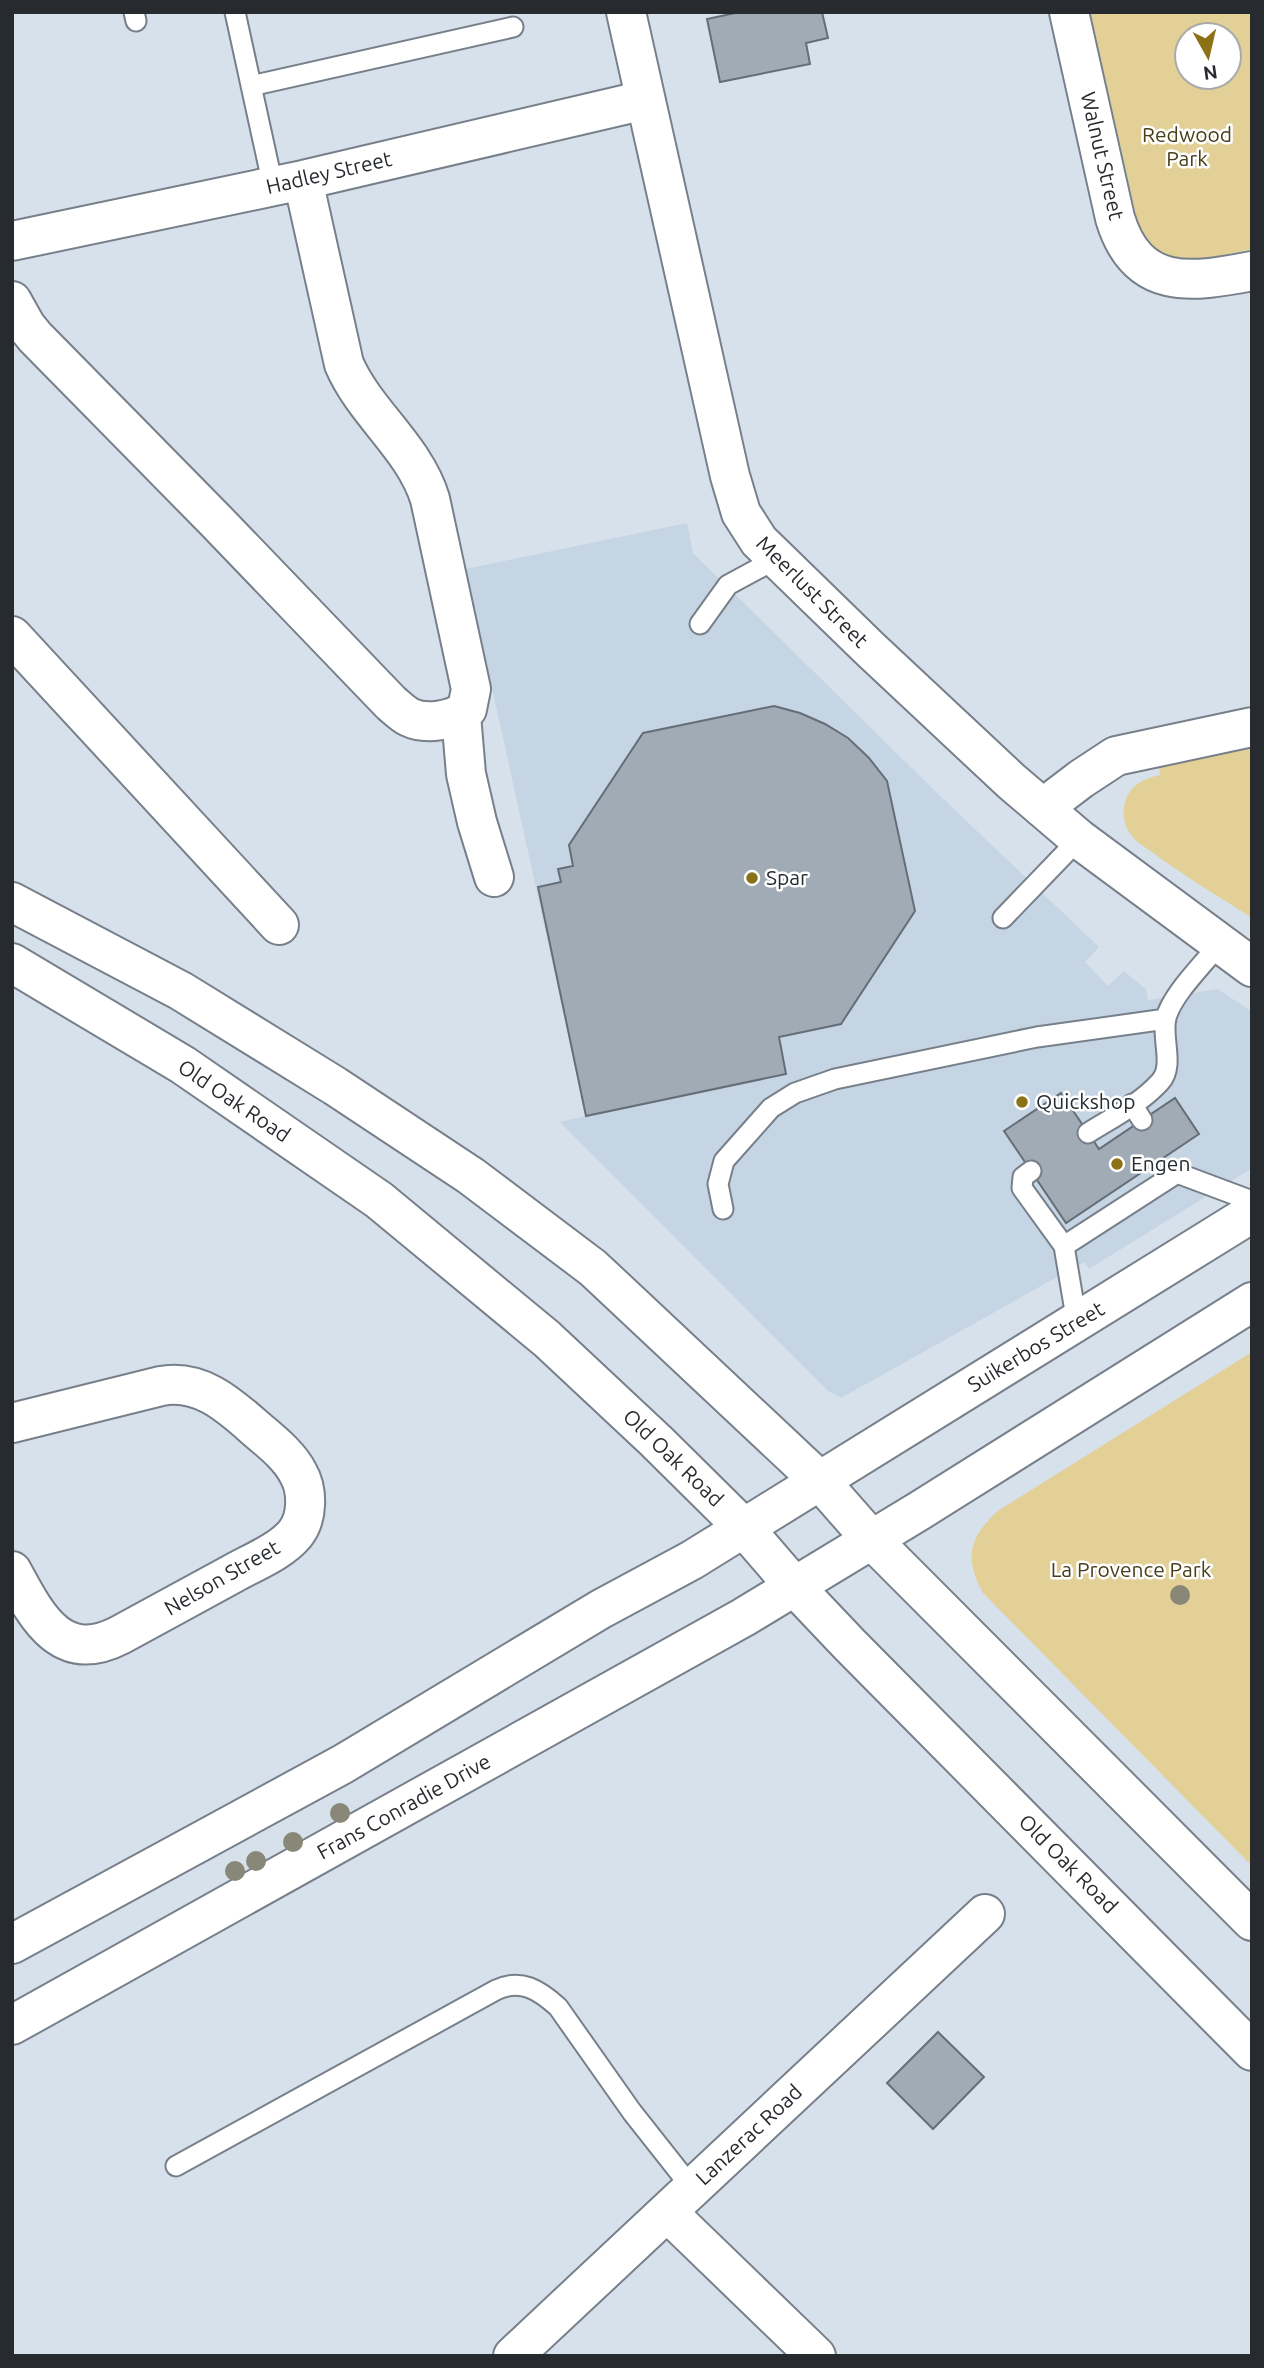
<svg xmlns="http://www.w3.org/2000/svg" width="1264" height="2368" viewBox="0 0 1264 2368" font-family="Ubuntu,sans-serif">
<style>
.built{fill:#c5d5e4}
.green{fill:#e2d096;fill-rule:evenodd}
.building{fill:#a1abb5;stroke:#656e77;stroke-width:2}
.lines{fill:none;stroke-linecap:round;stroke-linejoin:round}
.lane-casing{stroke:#77808a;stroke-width:23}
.street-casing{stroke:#77808a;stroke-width:42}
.secondary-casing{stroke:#77808a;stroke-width:42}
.lane{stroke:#fff;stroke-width:19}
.street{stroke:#fff;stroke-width:38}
.secondary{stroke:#fff;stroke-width:38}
.tree{fill:#898778}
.poi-dot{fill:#8c7216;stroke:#fff;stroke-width:2.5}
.labels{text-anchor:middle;stroke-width:5;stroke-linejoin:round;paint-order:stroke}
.park-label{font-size:21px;fill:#493e1a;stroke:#fff}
.street-label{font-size:21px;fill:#272b2f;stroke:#fff}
.poi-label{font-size:21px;fill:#272b2f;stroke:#fff;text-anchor:start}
</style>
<rect width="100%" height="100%" fill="#d7e1eb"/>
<path class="built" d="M687,523L693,553L936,792L1099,947L1085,962L1108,986L1124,971L1146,989L1148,1000L1218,989L1252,1012V1168L1089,1269L1084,1262L841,1398L828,1391L560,1122L586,1116L466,569Z"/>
<path class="green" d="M1090,12H1252V249C1208,257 1166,276 1139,228ZM1187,35H1229V77H1187Z
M1252,748V918C1220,897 1187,878 1156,855C1148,849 1137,843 1131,835C1123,824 1122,811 1126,799C1132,784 1145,778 1160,775L1159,767Z
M1252,1352V1866L983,1593C963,1557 970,1536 999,1510Z"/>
<path class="building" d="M740,12H822L828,38L806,43L810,64L720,82L707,19Z
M774,706L800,713L825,724L848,738L869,758L887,781L915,911L841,1024L779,1037L786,1074L586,1116L538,887L561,882L558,869L573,866L569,845L643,733Z
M1061,1093L1099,1149L1175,1098L1199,1134L1066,1223L1004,1131Z
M938,2032L984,2077L933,2129L887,2083Z"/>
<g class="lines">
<defs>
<path id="lane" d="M134,12L136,21
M235,12L273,186
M251,86L513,27
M700,624L728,585L776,559
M1003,918L1079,839
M1132,1104L1142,1120
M1088,1133C1112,1118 1141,1103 1160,1082C1175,1066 1161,1038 1166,1018C1172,994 1204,964 1220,943
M1031,1171L1023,1177L1022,1188L1064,1246
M723,1209L718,1184L724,1161L771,1108L795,1093L835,1079L1037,1037L1166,1019
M1077,1323L1064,1246L1177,1173L1252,1201
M176,2166L496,1990C521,1978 539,1990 558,2007L632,2112L692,2188"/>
<path id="street" d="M1069,12L1115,218C1137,291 1190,283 1252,271
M12,241L303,180L645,100
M12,301L26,326L35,337L216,521L391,703C397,708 403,714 409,717C425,725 454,721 467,709L471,689L430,499C414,447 365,413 344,364L303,180
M12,636L279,925
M461,715L466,774L477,822L494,877
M1043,808L1081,779L1116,756L1252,727
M12,1423L161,1386C199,1379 227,1403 254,1427C269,1440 289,1455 298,1473C308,1490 308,1518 295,1534C280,1552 253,1562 232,1574C195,1594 157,1615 120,1635C60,1666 36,1615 12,1571
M667,2212L816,2356
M513,2356L985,1914"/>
<path id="secondary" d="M626,12L730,476L741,513L759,541L870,649L1011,781L1079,839L1252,967
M12,902L181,991L335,1086L471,1176L593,1268L820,1481L871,1539L1252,1921
M12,963L183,1065L379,1200L547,1339L656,1441L745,1529L794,1586L849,1644L1252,2051
M12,1944L343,1764L601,1609L692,1560L1252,1213
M12,2025L744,1617L919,1511L1252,1302"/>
</defs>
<use href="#lane" class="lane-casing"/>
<use href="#street" class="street-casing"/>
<use href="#secondary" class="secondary-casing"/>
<use href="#lane" class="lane"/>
<use href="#street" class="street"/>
<use href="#secondary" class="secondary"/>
</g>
<g class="tree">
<circle cx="1180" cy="1595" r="10"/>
<circle cx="340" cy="1813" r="10"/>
<circle cx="293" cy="1842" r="10"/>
<circle cx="256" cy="1861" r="10"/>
<circle cx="235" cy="1871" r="10"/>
</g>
<g class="poi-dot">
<circle cx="752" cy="878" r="7"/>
<circle cx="1022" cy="1102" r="7"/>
<circle cx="1117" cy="1164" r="7"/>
</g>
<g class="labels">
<g class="park-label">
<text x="1187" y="142">Redwood<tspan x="1187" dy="24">Park</tspan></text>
<text x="1131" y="1577">La Provence Park</text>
</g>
<g class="street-label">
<text transform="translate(1102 156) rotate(77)" y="7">Walnut Street</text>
<text transform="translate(329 173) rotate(-13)" y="7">Hadley Street</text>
<text transform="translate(812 592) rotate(45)" y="7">Meerlust Street</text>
<text transform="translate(234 1101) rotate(34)" y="7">Old Oak Road</text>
<text transform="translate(1036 1347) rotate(-31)" y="7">Suikerbos Street</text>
<text transform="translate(673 1458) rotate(44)" y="7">Old Oak Road</text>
<text transform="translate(222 1578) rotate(-30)" y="7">Nelson Street</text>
<text transform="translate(404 1807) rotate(-29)" y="7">Frans Conradie Drive</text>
<text transform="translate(1068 1864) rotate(45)" y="7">Old Oak Road</text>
<text transform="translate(749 2135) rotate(-43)" y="7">Lanzerac Road</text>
</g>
<g class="poi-label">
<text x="766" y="885">Spar</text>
<text x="1036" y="1109">Quickshop</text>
<text x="1131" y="1171">Engen</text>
</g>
</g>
<rect width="1264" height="2368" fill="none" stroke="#272b2f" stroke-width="28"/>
<g transform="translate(1208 56) rotate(172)"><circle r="33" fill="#ffffff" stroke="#a9aaac" stroke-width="2"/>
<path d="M0-5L12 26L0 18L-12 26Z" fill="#8c7216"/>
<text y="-10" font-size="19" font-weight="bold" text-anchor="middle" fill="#272b2f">N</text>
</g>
</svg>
